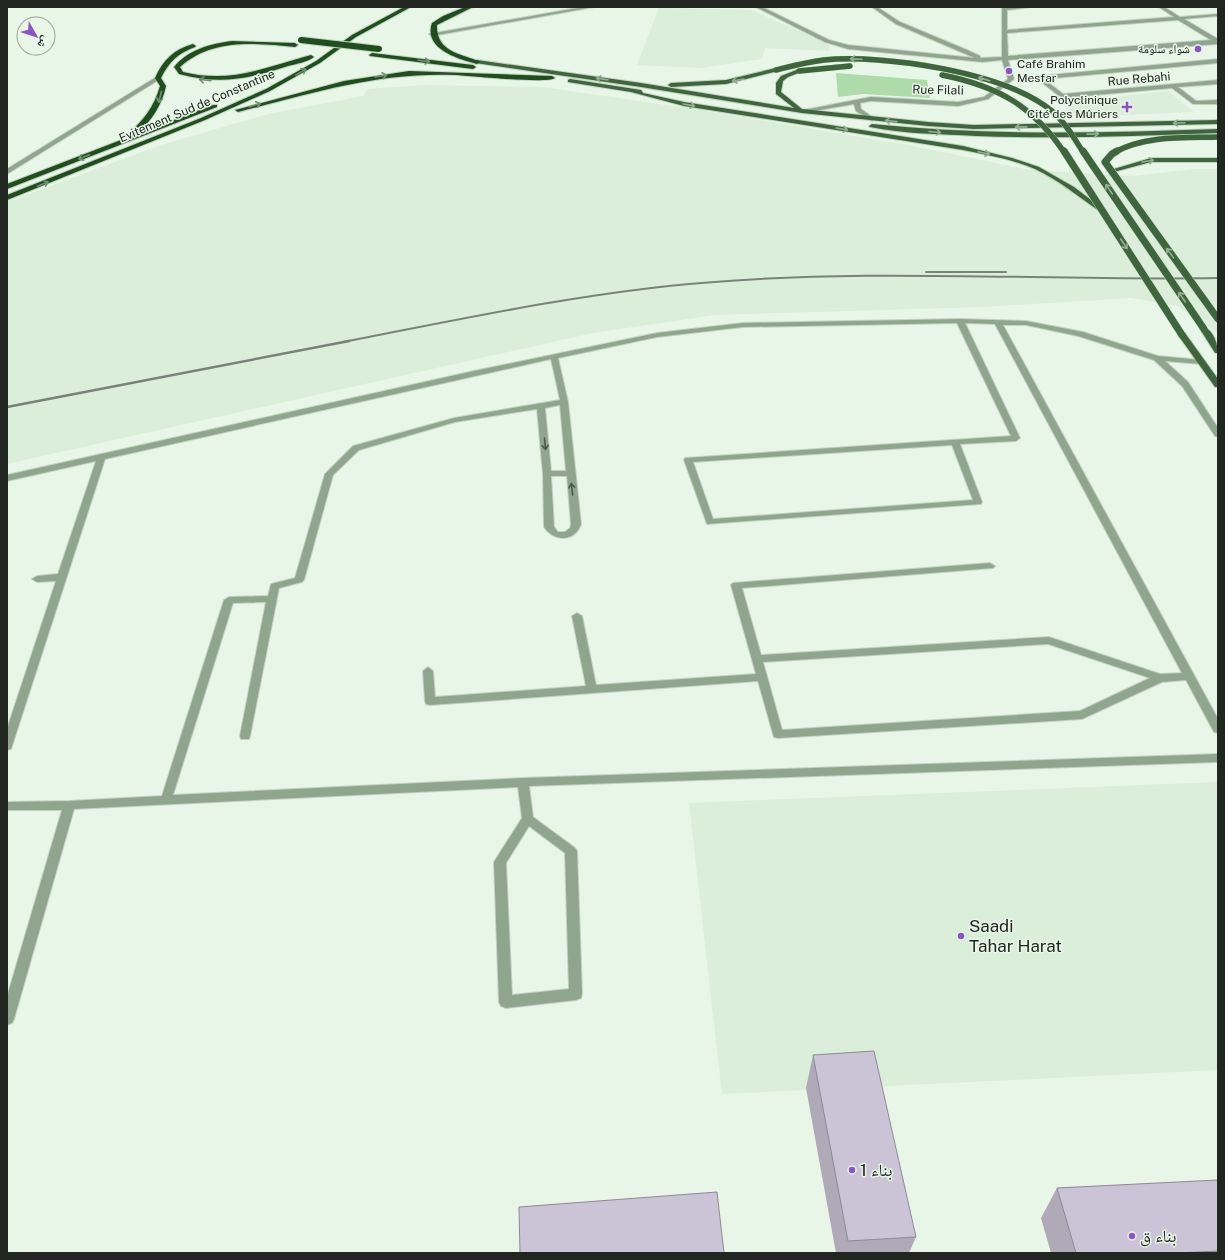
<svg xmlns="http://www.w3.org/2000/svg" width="1225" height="1260" viewBox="0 0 1225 1260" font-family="'Public Sans','Noto Naskh Arabic',sans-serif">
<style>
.built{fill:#daeed9}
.green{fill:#aedbaa}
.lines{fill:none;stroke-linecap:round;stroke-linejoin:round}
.minor-casing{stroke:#c4d1c3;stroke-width:2}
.major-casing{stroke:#c4d1c3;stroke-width:2}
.highway-casing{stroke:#c4d1c3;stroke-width:2}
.minor{fill:#90a58e;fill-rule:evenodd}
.major{fill:#3e663c;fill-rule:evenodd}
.highway{fill:#204f1e;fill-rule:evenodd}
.rail-far1{stroke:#798278;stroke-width:2}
.rail{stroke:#798278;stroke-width:2.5}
.major-bridge-far1-casing{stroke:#c4d1c3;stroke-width:6;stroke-linecap:butt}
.major-bridge-casing{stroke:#c4d1c3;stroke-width:8;stroke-linecap:butt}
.highway-bridge-casing{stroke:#c4d1c3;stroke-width:8;stroke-linecap:butt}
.major-bridge-far1{stroke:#3e663c;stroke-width:5.5}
.major-bridge{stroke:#3e663c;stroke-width:7}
.highway-bridge{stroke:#204f1e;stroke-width:6}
.wall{fill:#afa9b8}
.building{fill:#cbc4d6;stroke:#8e8996}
.oneway{stroke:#93ae92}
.oneway2{stroke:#70926e}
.oneway3{stroke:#4d594d}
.poi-dot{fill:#8a53ca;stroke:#e8f6e7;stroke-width:1.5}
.labels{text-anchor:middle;stroke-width:3;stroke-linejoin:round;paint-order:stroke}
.far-poi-label{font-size:12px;fill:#212621;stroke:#e8f6e7;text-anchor:end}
.far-street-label{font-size:12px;fill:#212621;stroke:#e8f6e7}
.near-poi-label{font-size:17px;fill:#212621;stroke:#e8f6e7;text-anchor:start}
</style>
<rect width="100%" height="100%" fill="#e8f6e7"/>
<path class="built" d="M659,8L752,10L830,45L828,51L765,48L762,59L700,68L637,65Z
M424,85L543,87L693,109L908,145L1030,170L1133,176L1196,169H1218V334L1177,306L1131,298L983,307L715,315L593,333L7,464V202L161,145L268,114L363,96L368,89Z
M1168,91L1194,112L1078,117L1061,103Z
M1218,782V1070L722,1094L689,803Z"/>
<path class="green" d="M836,73L927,80L930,98L863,94L838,97Z"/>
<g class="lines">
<defs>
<path id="minor" d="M583,7H594L432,36L429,34Z
M756,7H762L829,40L848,45L975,58L896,24L872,7H877L900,22L967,50L980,56V58L1002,57V7H1031L1007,10V30L1174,17L1159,7H1164L1180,17L1218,14V16L1184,19L1218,39V44L1008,60L1014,79L988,99L958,106L871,101L860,103L861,109L875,119L872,121L856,111L854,104L802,113L799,111L871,97L958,102L984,97L1008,79L1002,60L983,62L848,49L825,42ZM1178,20L1211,40L1008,56L1007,33Z
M1218,59V63L1044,79L1063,94L1218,80V84L1178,87L1196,101L1218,100V104H1193L1172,88L1062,98L1036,78L1039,76Z
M158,76L161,78L160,79L7,174V169Z
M960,319L1026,321L1083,332L1158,356L1201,360L1205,362L1201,364L1165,361L1188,382L1218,428V437L1215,436L1182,386L1154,360L1078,336L1026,325H1003L1218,719V733L1214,732L1186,680L1162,682L1082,719L778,738L774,737L773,734L758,681L430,705L426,704L425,701L423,671L428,667L433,671L435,697L586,686L572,616L577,613L582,616L596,685L756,674L731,585L733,583L990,563L995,566L993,568L742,588L761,655L1049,637L1160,674L1182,673L995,324L965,323L1020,438L1016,441L960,444L982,502L981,504L707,524L684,460L685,458L1011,436L957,323L743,327L657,337L558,358L568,402L581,524C575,542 554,542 544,527L543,474L537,409L455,422L359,450L333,475L304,580L302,582L279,588L250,736L249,739H241L240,736L266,602L233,603L173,795L523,778L1218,754V762L529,786L533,817L575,848L577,851L582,994L581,998L576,1000L506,1008L501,1006L499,1002L494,862L522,818L518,787L74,809L14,1019L12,1023L7,1025V997L62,810H7V802L69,801L162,796L224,600L229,597L268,596L271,584L295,578L325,474L353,446L454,418L560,400L551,359L105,459L12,746L11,749L7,750V729L56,581L37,582L32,579L37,576L58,574L96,461L7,481V475L474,371L657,333L743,323ZM560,405L566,471H551L545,408ZM952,445L973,500L713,519L693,462ZM551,476H567L571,524L570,528L565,532H558L554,527ZM1048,644L1150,678L1080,711L782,730L763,662ZM529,826L565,853L569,989L512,995L506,863Z"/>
<path id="major" d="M477,60L641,83L794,108L776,94V83L781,76L799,69L801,70V72L788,77L783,81L781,92L802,109L928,122L974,125L1218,120V124L974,129L928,126L802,113L641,87L475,63L474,62Z
M776,68L778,69V71L726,84L671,87L668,85L671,83L726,80Z
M570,79L641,90L643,93L684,102L963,146L1012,158L1039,167L1074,187L1107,212L1102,213C1080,198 1059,180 1035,169C1012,159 987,155 963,150L684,106L631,92L568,82V80Z
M872,124C987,136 1102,133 1218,129V133C1137,136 1056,139 976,136C941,134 904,134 870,127L869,126Z
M1151,158H1218V162H1151L1110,173L1107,171Z
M1201,327H1204C1213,330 1218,344 1218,353H1215L1200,329Z
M1179,333H1185L1218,379V387H1215L1178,335Z"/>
<path id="highway" d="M404,7H411L356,37L320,63L270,91L205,120L7,200V195L201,118L266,89L316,61L352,35Z
M465,7H473L437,25C436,51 459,54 479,61L480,62L477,64C458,59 423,49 432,23L443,16Z
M232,41L295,43L298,45L295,47C255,43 212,38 180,67L183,72C231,84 266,67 311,55L314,57C308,62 296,64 288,66C249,79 219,85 179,74L174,67C189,49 210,44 232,41Z
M193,44L196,46L195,47C178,53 169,62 161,78L166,86C162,105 152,120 137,134L213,105H217V107L7,189V184L126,138V135C143,122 154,107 160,86L155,78C163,60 174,49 193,44Z
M372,53L473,65L476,67L473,69L370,56L369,55Z
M409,71L552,76L555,78C548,84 471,76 456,75C377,72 313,93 238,112L235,110L344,81Z"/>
</defs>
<use href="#minor" class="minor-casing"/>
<use href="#major" class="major-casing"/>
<use href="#highway" class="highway-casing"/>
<use href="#minor" class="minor"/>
<use href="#major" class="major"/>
<use href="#highway" class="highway"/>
<path class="rail-far1" d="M926,272H1006
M343,342C462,319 581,293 701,283C873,268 1046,281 1218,278"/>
<path class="rail" d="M7,407L349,341"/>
<defs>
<path id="major-bridge-far1" d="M776,70C792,66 807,62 824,60C883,54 1005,72 1052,111C1065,122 1074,138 1083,152
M799,71L850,66
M942,75C997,86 1032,105 1064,152
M1115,152C1146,135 1185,138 1218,137"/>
<path id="major-bridge" d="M1064,151L1182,335
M1083,151L1204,329
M1117,151L1112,154L1105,162L1218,319"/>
<path id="highway-bridge" d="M301,40L379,49"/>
</defs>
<use href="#major-bridge-far1" class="major-bridge-far1-casing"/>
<use href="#major-bridge" class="major-bridge-casing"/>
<use href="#highway-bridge" class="highway-bridge-casing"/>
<use href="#major-bridge-far1" class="major-bridge-far1"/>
<use href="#major-bridge" class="major-bridge"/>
<use href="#highway-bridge" class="highway-bridge"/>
</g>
<path class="wall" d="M813,1055L916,1237L909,1253H836L806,1088Z
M1218,1180V1253H1051L1041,1218L1057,1188Z"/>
<path class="building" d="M874,1051L916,1237L848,1241L813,1055Z
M1218,1180V1251L1176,1253H1076L1057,1188Z
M717,1192L724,1253H520L519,1207Z"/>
<defs><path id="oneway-shaft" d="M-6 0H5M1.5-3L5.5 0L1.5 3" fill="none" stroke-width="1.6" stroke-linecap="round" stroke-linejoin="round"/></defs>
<g class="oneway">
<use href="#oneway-shaft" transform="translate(856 59) rotate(-178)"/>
<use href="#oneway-shaft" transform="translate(602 79) rotate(-172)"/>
<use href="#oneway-shaft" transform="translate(984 79) rotate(-164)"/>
<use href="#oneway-shaft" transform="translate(738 80) rotate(170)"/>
<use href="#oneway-shaft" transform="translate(689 105) rotate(10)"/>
<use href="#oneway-shaft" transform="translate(891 121) rotate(-175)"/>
<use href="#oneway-shaft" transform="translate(1179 123) rotate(178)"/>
<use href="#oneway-shaft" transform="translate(1021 127) rotate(179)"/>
<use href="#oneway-shaft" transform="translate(842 129) rotate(9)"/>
<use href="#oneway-shaft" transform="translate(935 132) rotate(5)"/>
<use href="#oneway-shaft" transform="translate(1093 134) rotate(-1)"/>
<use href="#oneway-shaft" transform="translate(984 153) rotate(12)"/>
<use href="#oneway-shaft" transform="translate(1148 161) rotate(-9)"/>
<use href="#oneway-shaft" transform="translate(1109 189) rotate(-124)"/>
<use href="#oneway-shaft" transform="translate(1124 244) rotate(57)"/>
<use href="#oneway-shaft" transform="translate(1170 253) rotate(-126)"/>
<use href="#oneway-shaft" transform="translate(1182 297) rotate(-124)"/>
</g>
<g class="oneway2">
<use href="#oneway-shaft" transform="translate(424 61) rotate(7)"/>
<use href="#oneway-shaft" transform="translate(301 72) rotate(-31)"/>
<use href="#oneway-shaft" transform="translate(381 76) rotate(-8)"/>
<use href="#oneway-shaft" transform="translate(205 80) rotate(-174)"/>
<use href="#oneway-shaft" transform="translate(160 97) rotate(105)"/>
<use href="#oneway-shaft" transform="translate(255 105) rotate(-16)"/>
<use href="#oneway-shaft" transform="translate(84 157) rotate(159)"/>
<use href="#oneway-shaft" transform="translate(43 184) rotate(-22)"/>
</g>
<g class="oneway3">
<use href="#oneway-shaft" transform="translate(545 444) rotate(85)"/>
<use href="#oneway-shaft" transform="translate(572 489) rotate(-96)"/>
</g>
<g class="poi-dot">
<circle cx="1198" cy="49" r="4"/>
<circle cx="1009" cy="71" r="4"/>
<path d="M1125 101h4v4h4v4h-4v4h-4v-4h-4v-4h4z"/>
<circle cx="961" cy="936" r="4"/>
<circle cx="852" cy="1170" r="4"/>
<circle cx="1132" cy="1236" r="4"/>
</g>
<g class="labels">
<g class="far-poi-label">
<text x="1190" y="53">شواء سلومة</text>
<text x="1017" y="68" text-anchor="start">Café Brahim<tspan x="1017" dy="14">Mesfar</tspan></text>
<text x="1118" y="104">Polyclinique<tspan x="1118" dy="14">Cité des Mûriers</tspan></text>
</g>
<g class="far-street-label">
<text transform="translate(1139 79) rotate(-5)" y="4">Rue Rebahi</text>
<text transform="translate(938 90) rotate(1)" y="4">Rue Filali</text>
<text transform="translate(197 106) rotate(-23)" y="4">Evitement Sud de Constantine</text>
</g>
<g class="near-poi-label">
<text x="969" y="932">Saadi<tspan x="969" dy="20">Tahar Harat</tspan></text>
<text x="860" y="1176">بناء 1</text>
<text x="1140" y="1242">بناء ق</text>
</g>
</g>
<rect width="1225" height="1260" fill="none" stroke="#212621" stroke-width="16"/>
<g transform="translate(36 36) rotate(129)"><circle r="19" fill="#e8f6e7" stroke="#98a398"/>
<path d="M0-3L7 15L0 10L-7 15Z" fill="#8a53ca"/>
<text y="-6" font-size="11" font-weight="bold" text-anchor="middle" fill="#212621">ش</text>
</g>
</svg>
